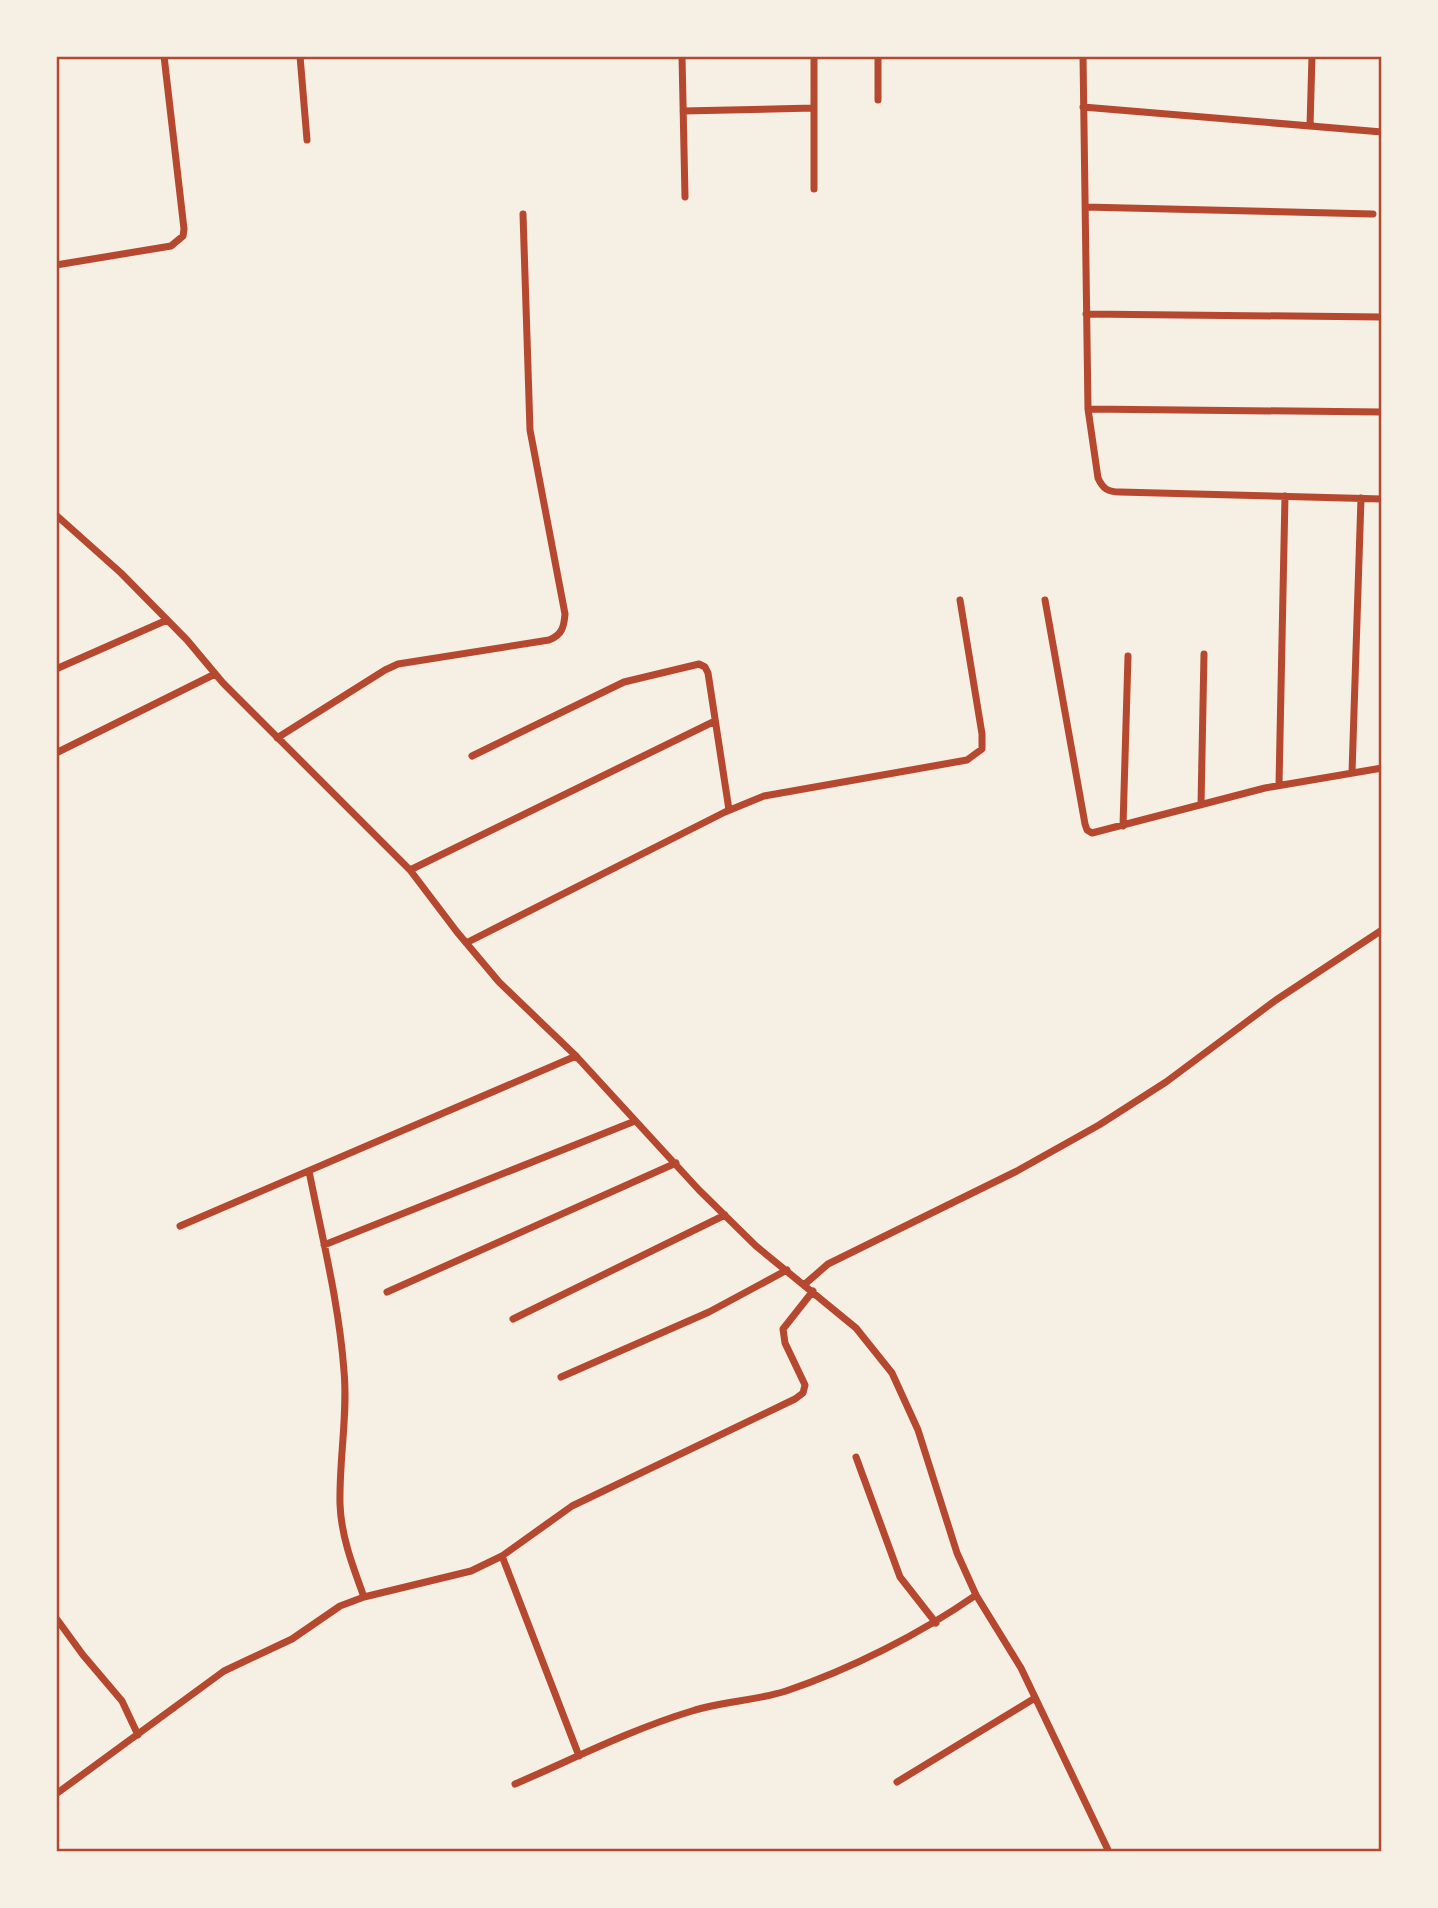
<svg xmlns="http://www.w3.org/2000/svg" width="1438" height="1908" viewBox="0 0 1438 1908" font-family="Roboto,sans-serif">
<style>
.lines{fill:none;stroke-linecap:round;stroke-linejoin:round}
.minor{stroke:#b5482f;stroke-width:7}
.neatline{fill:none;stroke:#b5482f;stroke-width:2.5}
</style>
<rect width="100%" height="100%" fill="#f6efe4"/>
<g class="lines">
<path class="minor" d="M300,56L307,140
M682,56L685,197
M814,56V189
M1083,56L1088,409L1098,478C1103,489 1108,492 1120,492L1382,499
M878,100V56
M1083,107L1382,132
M683,111L814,108
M1310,126L1312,56
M1085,207L1373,214
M56,265L171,246L183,236L184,229L164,56
M1086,314L1382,317
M1088,409L1382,412
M56,515L121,573L187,640L223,683L410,870L457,932L499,982L576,1056L699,1190L756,1246L856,1328L892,1373L918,1430L957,1553L976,1595L1021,1668L1109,1852
M1045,600L1085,824L1087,830L1092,833L1265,788L1382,768
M56,669L167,620
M277,738L385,670L398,664L549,640C562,635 564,627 565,614L530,430L523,214
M56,753L215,674
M472,756L624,682L699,664L705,667L708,673L729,810
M1352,773L1361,498
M1279,785L1285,496
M1201,805L1204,654
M1123,826L1128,656
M410,870L715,721
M466,943L725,812L764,796L967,760L982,749V734L960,600
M309,1171C322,1237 339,1303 344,1371C348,1415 339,1459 340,1504C341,1536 353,1567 364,1597
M180,1226L576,1056
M324,1245L635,1121
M805,1284L828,1264L1017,1171L1099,1125L1166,1082L1276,1000L1382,930
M387,1292L676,1163
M513,1319L725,1215
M561,1377L709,1312L787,1270
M856,1457L900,1577L936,1623
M502,1556L579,1756
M56,1618L83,1655L122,1701L138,1735
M897,1782L1035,1698
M515,1784C573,1759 632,1729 692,1711C723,1701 755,1701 786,1691C851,1669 920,1634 976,1595
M56,1794L224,1671L292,1639L340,1606L364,1597L471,1571L502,1556L572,1506L795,1399L803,1393L805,1385L785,1343L783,1329L813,1291"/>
</g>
<rect width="1438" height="1908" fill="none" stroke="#f6efe4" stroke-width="116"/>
<rect x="58" y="58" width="1322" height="1792" class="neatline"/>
</svg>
